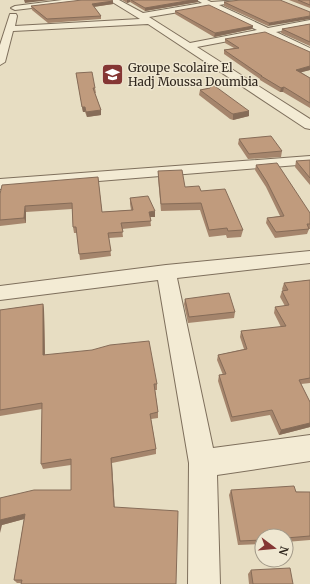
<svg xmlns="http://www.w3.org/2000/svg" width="310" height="584" viewBox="0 0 310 584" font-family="Merriweather,serif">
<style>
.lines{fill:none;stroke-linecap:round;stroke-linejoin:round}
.minor-casing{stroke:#7e6f5c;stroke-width:2}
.minor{fill:#f3ebd4;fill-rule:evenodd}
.wall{fill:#a5856c}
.shaded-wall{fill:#866c58}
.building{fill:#c09b7d;stroke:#866c58}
.labels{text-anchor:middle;stroke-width:3;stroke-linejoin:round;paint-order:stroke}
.far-poi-label{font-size:12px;fill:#30271e;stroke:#efe7d1;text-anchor:start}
</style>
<rect width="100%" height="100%" fill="#e7ddc2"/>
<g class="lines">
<defs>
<path id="minor" d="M62,0H86L82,2L15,10L11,8L15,6Z
M109,0H119L143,13L202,3L197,0H207L211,2L240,0L239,2L219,5L268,28L310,20V26L276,32L310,48V55L265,34L197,47L310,119V129L305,128L148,24L13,31L5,62L0,65V45L10,14H16L17,16L15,26L140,19ZM209,7L257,30L190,43L149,17Z
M310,156V164L0,189V179Z
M310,251V263L177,278L213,448L310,435V461L217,475L220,584H188L189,463L158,280L0,300V286L166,265Z"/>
</defs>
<use href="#minor" class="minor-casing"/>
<use href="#minor" class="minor"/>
</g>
<path class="wall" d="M122,0H198V2L145,11L130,2L127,3Z
M280,0L268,26L224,6V2Z
M289,0H310V8Z
M113,1V4L94,7L101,16V19L48,23L32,10L31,6Z
M175,11L253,26L252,29L214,37L175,14Z
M310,24V46L281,33L282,29Z
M225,39L310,52V70L301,72L310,78V108L283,92H280L260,80V79L224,54V50L234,48L225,43Z
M76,73L95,88L96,93H95L101,110V115L87,117L85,112H83Z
M210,88L249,111V116L233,120L230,119L199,95L200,90Z
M239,139L282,151L281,157L248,159L238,144Z
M310,160V185L295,167L296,161Z
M256,165L310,213V229H309L307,234L275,238L266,223L267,218L280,216L266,187L255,170Z
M158,171L185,187L201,191L243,230L241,237L227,238L226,235L209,237L200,210L161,211L158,178Z
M98,177L102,212L131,210L130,204V198L155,217H150L151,226L122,229L123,237L109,238L111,256L80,260L77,233H74L73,227L72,209L26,212V223L0,226V194Z
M310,280V383L301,384L310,402V427L279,435L270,415L231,422L218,381L219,375H223L217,360L218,355L244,349L240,337L241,331L281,327L274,313L275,307L285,306L280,297L282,291H283L282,289L284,283Z
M185,299L235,312L234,318L188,323L184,304Z
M43,304L44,310L45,355L157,384V390H155L158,412V418L151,419L156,449V454L112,463L21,583H17L14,580L24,519L2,525L0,498L71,490V465L43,469L41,464L42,409L0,416V310Z
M231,490L310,492V540L286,542V536H262V544L238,545L229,495Z
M251,570L293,584H249L248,574Z"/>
<path class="shaded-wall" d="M24,0H50L25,3Z
M127,0H130V2L127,3Z
M192,0H198V2L145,11V8Z
M113,1V4L92,7V4Z
M310,16V19L268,26L269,23Z
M253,26L252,29L214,37L215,33Z
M310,66V70L295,74L296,70Z
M284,87L283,92H280L281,88Z
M82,107H85V112H83Z
M101,110V115L87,117L86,112Z
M249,111V116L233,120V114Z
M25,206L26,212V223L24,218Z
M155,211V217H149V212Z
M43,304L44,310L45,361L43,355Z
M310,423V427L279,435L281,430Z
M111,458L112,463L115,512L114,507Z
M25,514L28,518L2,525L0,533V520Z"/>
<path class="building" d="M82,0H111L113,1L92,4L101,16L47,19L31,6Z
M131,0H192L145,8Z
M240,0H280L310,12V16L269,23L224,2Z
M298,0H310V5Z
M209,5L253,26L215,33L175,11Z
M310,24V42L282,29Z
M265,32L310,52V66L296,70L310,78V103L284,87L281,88L261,76H262L224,50L239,48L225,39Z
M92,72L95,88H93L101,110L86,112L85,107H82L76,73Z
M212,84L249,111L233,114L231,113L200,90L210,88Z
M271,136L282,151L249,154L239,139Z
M310,160V178L296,161Z
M277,163L310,213V224H307L309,229L276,232L267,218L284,216L267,182L256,165Z
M182,170L185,187L199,186L201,191L225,189L243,230L228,231L227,228L209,230L201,203L161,204L158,171Z
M98,177L102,212L133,210L130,198L148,196L155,211L149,212L151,221L121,223L123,232L108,233L111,251L79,254L76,227H73L72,203L25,206L24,218L0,220V194L2,185Z
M310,280V378L299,380L310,402V423L281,430L272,410L232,417L219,375L226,374L218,355L247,349L241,331L286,326L275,307L289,305L282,291L288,290L284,283Z
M229,293L235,312L189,317L185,299Z
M43,304V355L92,350L110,345L149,341L157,384H154L158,412L150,414L156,449L111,458L114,507L178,511L176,584H21L22,580H14L25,514L0,520V498L34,490H71V459L41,464L42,403L0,410V310Z
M294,486L296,492H310V536L286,538V536H262V540L240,541L231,490Z
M290,568L293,584H253L251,570Z"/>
<defs>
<symbol id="school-square" viewBox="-11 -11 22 22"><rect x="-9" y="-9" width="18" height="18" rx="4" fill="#853634" stroke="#efe7d1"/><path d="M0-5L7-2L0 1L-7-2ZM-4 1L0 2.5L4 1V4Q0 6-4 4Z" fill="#fff"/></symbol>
</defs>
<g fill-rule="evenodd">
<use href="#school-square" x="100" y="62" width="25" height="25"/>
</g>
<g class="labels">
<g class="far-poi-label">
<text x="128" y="72">Groupe Scolaire El<tspan x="128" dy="14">Hadj Moussa Doumbia</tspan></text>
</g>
</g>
<g transform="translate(274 548) rotate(106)"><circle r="19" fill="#efe7d1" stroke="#a39a89"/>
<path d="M0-3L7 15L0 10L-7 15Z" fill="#853634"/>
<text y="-6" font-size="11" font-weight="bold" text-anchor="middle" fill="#30271e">N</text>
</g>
</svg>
